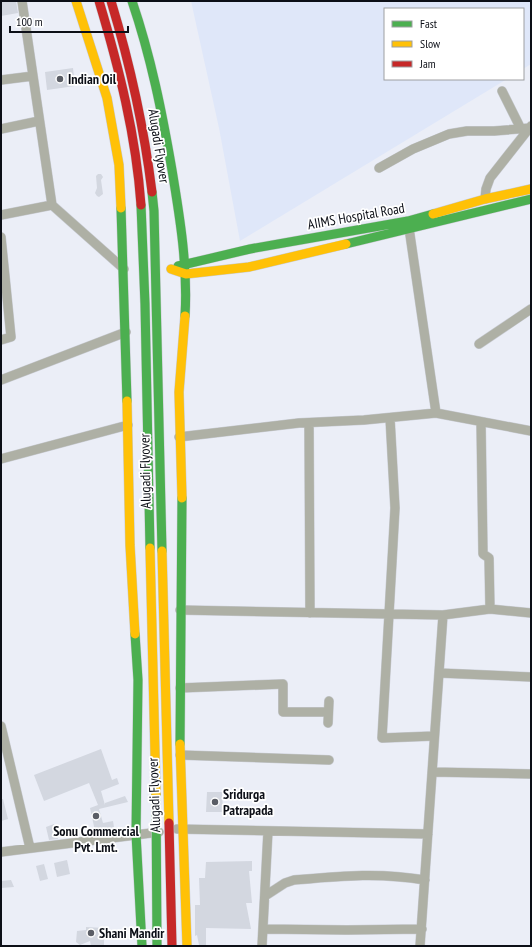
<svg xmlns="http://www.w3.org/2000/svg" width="532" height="947" viewBox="0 0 532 947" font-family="'PT Sans Narrow',sans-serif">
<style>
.built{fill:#dfe7f9}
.building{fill:#d3d7e0}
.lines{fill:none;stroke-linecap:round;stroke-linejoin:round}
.street-casing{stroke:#c8cbd2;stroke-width:10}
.fast-casing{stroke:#c8cbd2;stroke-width:10}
.slow-casing{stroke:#c8cbd2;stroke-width:10}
.street{stroke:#aeb0a5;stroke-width:9}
.fast{stroke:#4caf50;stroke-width:9}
.slow{stroke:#ffc107;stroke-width:9}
.fast-bridge-casing{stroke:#c8cbd2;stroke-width:10;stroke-linecap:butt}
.slow-bridge-casing{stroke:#c8cbd2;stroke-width:10;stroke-linecap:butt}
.jam-bridge-casing{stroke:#c8cbd2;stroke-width:10;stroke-linecap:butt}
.fast-bridge{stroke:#4caf50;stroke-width:9}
.slow-bridge{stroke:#ffc107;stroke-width:9}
.jam-bridge{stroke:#c62828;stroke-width:9}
.poi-dot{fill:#5a5d65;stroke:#fff;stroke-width:1.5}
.labels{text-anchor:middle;stroke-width:3.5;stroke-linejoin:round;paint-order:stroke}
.poi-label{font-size:14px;font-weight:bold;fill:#0c0f17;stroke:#fff;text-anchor:start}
.street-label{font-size:14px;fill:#0c0f17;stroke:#fff}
</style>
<rect width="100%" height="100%" fill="#ebeef7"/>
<path class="built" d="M191,1H531V64L523,69V9H385V79H507L240,241L219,128Z"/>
<path class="building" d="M1,1H16L18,13L1,16Z
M73,68L75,86L47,90L45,72Z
M98,174H101L103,177L101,180L103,194L99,197L97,196L95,193L97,188L96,176Z
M101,749L112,780L117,778L119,784L101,791L105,805V803L125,796L128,802L99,809L103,823L113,821L114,827L95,831L90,808L98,805L89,783L44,801L34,775Z
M207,792H222L223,812H206Z
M1,799H3L8,819L1,821Z
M54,824L58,839L49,840L46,827Z
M67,860L70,874L57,877L54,863Z
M252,861V871H249L252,903H246L251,929L206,928V945H199L197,935L195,936V905H200L199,878H205L206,862Z
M44,864L48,879L40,881L36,866Z
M11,880L14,887L1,888V881Z
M86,927L104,928V946H91L90,941L80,945L76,942L77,931L86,930Z"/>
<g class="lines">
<defs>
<path id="street" d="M22,1L52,205L124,269
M1,80L33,76
M502,91L521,129
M1,129L39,121
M379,168L413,149L449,134L467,131H494L530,128
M485,199L486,189L490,178L531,126
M1,215L52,205
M1,237L11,337L1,340
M479,344L531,309
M1,380L126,332
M436,413L531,431
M390,418L395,508L382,738L434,736
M481,422L483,554L489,558L490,609
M309,423L310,613
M179,437L299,423L364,420L436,413L409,228
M1,459L128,425
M180,610L443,615L490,609L531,613
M439,673L531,677
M180,688L283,684V712H328
M328,723L329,701
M1,726L30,848
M180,755L329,760
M432,772L531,774
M177,829L428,834
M1,852L159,832
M265,896L285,883L294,880C340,876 379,872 425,880
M263,929L347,930L422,929
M262,946L268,831
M420,946L443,615"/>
<path id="fast" d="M132,1C151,57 162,112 172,170C180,218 188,267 185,316
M121,208L127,401
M346,244L531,199
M178,266L250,249L408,221L433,214
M135,634L138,680L136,834L142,946
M180,744L182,498"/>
<path id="slow" d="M76,1L107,98L119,165L121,208
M433,214L485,199L531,189
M171,269L186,274L249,267L346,244
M127,401L130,545L135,634
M182,498L179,392L185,316
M180,744L187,946"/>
</defs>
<use href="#street" class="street-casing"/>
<use href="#fast" class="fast-casing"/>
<use href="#slow" class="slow-casing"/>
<use href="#street" class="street"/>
<use href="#fast" class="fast"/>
<use href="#slow" class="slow"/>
<defs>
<path id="fast-bridge" d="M152,192L154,211L162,551
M141,205L145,304L150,548
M156,795L157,946"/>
<path id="slow-bridge" d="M150,548L156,795
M162,551L169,823"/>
<path id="jam-bridge" d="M99,1C119,68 136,135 141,205
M111,1C130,64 144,127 152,192
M169,823L172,946"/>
</defs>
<use href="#fast-bridge" class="fast-bridge-casing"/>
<use href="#slow-bridge" class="slow-bridge-casing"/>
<use href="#jam-bridge" class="jam-bridge-casing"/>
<use href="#fast-bridge" class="fast-bridge"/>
<use href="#slow-bridge" class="slow-bridge"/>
<use href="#jam-bridge" class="jam-bridge"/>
</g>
<g class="poi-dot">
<circle cx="60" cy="79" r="4"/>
<circle cx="215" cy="802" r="4"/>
<circle cx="96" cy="816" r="4"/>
<circle cx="91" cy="933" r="4"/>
</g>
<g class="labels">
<g class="poi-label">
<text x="68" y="84">Indian Oil</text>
<text x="223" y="799">Sridurga<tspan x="223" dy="16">Patrapada</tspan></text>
<text x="96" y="836" text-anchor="middle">Sonu Commercial<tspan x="96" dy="16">Pvt. Lmt.</tspan></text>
<text x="99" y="938">Shani Mandir</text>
</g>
<g class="street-label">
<text transform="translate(159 146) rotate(81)" y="5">Alugadi Flyover</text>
<text transform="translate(356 216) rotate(-10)" y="5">AIIMS Hospital Road</text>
<text transform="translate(145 471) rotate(-91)" y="5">Alugadi Flyover</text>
<text transform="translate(154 795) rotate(-92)" y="5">Alugadi Flyover</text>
</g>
</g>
<rect width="532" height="947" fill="none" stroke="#0c0f17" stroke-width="4"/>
<rect x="384" y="8" width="140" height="72" fill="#ffffff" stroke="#9e9fa2"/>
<rect x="392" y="21" width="20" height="6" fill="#4caf50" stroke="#9e9fa2"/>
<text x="420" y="28" font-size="12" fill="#0c0f17">Fast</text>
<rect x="392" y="41" width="20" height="6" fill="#ffc107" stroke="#9e9fa2"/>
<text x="420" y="48" font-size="12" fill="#0c0f17">Slow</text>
<rect x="392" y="61" width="20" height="6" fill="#c62828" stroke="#9e9fa2"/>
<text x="420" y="68" font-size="12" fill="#0c0f17">Jam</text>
<path d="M10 26v6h118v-6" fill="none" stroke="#0c0f17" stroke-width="2"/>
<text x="16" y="26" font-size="12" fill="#0c0f17" stroke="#ffffff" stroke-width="3" paint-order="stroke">100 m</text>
</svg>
